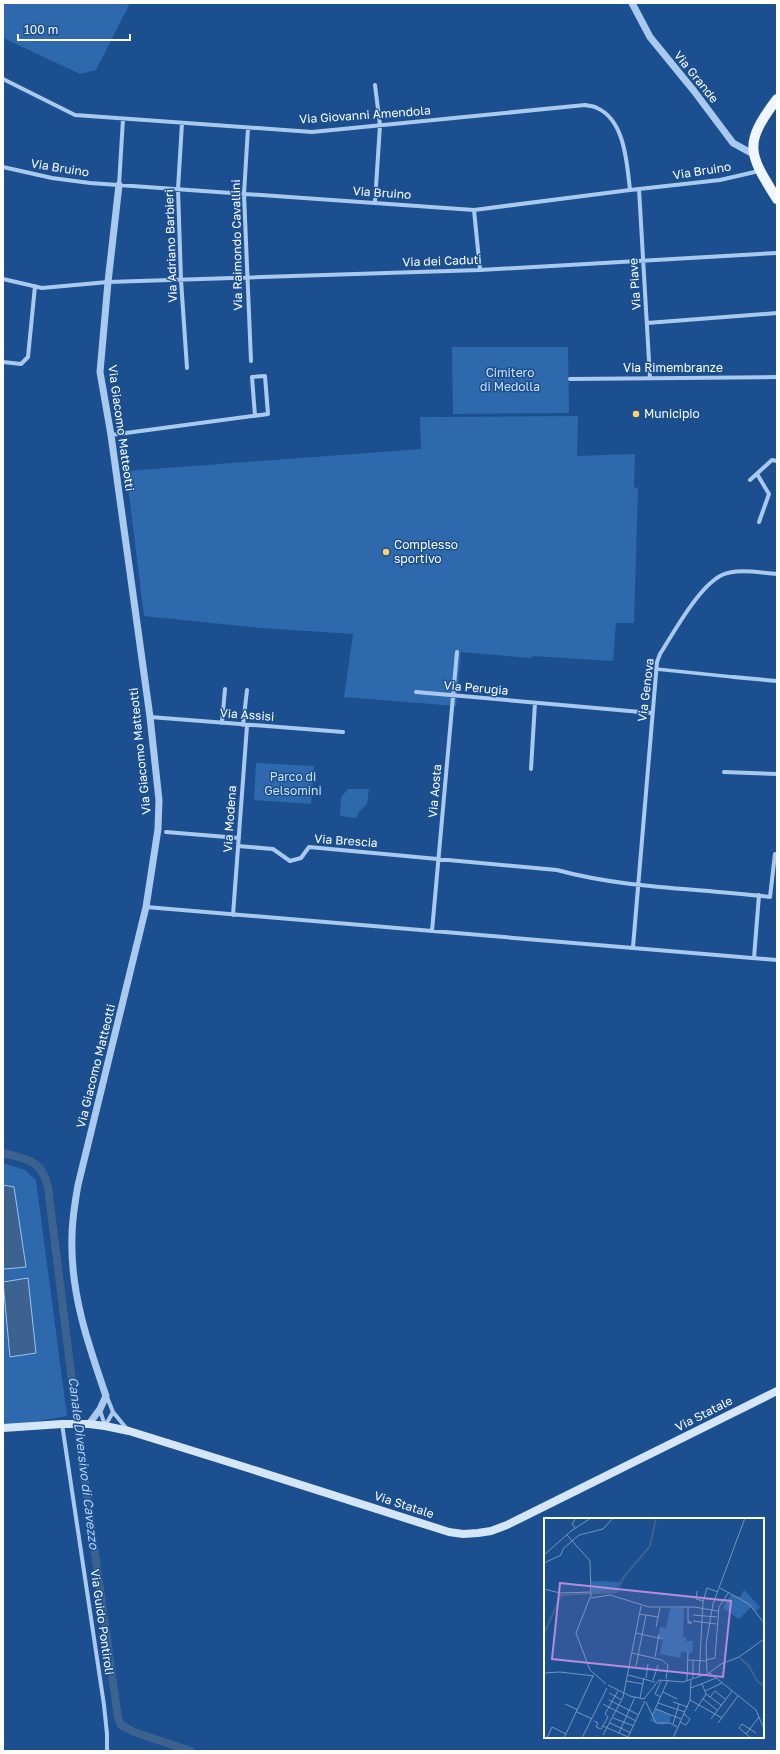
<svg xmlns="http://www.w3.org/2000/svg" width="780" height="1754" viewBox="0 0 780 1754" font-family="'Golos Text',sans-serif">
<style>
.green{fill:#2e69ad}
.water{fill:#3c6290;stroke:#9cc4f0}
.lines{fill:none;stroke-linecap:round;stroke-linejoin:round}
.canal{stroke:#3c6290;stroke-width:8}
.pedestrian{stroke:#a9c9ee;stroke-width:3.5}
.minor{stroke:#a9c9ee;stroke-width:4}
.tertiary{stroke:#a9c9ee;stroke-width:7}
.secondary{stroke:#d6e6fa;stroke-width:8}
.primary{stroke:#f0f6ff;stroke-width:10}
.poi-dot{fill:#ffd166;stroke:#1b4f8f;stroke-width:1.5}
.labels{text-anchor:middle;stroke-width:3;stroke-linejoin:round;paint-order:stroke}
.street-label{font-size:12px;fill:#fff;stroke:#1b4f8f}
.park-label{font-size:12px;fill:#cfe3fa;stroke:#1b4f8f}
.poi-label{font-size:12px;fill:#fff;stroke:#1b4f8f;text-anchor:start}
.water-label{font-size:13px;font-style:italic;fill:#b5d3f5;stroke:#1b4f8f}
.inset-river{fill:none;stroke:#3c6290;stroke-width:2}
.inset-road{fill:none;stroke:#7695bc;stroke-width:1}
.view{fill:#b68bdc;fill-opacity:0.15;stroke:#b68bdc;stroke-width:2}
.inset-edge{fill:none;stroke:#fff;stroke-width:2}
</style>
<rect width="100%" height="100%" fill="#1b4f8f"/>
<path class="green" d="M3,3H130L96,70L80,74L3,38Z
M452,347H568L569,413L453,414Z
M578,416L577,456L635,454L634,487L638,488L634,623H616L613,661L532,656L531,658L461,652L456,706L344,697L353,634L262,628L144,616L126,471L421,449L420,417Z
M256,763L314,766L311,804L254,800Z
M348,789H369L367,804L360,811L356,818L340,816L341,797Z
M3,1163L25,1170L36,1180L67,1416L3,1427Z"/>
<path class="water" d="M3,1185L14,1187L26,1267L5,1269L3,1268Z
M28,1278L36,1353L10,1357L3,1282Z"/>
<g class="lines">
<path class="canal" d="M3,1153C27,1159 42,1160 48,1187L80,1446L118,1718L121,1725L134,1732L191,1751"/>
<path class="pedestrian" d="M656,669L733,677"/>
<path class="minor" d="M3,79L75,115L312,132L585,105C589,106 594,106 597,108C625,120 627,164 630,190
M182,123L178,189L181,280L187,368
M248,128L244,194L251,361
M3,167L52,178L90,183L474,210L630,190L720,180L759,171
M119,185L123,119
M639,189L650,378
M375,202L380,125L375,85
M474,210L480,270
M3,279L42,288L108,282L480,270L777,253
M647,323L777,313
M3,362L21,364L28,357L35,286
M570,379L777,377
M111,435L268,414L265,376L252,377L255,416
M757,474L769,494L759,522
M750,480L772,460L777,461
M733,677L777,681
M416,692L652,713
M150,717L343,732
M222,723L225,689
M243,725L247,690
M531,769L535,703
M724,772L777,774
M166,832L239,838
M238,846L273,849L290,861L301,858L309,847L557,870C626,889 700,888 770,897L775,854
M146,907L777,960
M233,915L247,726
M432,931L457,652
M633,947L657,662L660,654C674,632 699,586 722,575C738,568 760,573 777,574
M754,958L759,895
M107,1397L113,1412L127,1429
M100,1410L105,1426L113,1412
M62,1424L104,1705L107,1734V1751"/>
<path class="tertiary" d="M632,3L650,37L694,91L733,143L753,154
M89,1424L100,1409L106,1396C88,1344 70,1292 72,1237C72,1219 75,1202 78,1185L146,907L158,829L159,800L150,717L111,435L100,372L108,282L119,185"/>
<path class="secondary" d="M3,1428L62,1424H89L105,1426L129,1431L235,1464L449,1532L463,1534L478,1533L491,1531L507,1525L777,1391"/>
<path class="primary" d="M777,99C743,144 748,153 777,199"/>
</g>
<g class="poi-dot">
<circle cx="636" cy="414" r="4"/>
<circle cx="386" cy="552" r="4"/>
</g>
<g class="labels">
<g class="street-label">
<text transform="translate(696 77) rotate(51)" y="4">Via Grande</text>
<text transform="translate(365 115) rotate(-4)" y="4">Via Giovanni Amendola</text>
<text transform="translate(60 168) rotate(9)" y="4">Via Bruino</text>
<text transform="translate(702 171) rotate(-9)" y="4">Via Bruino</text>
<text transform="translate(382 193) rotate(4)" y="4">Via Bruino</text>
<text transform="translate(237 245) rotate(-91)" y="4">Via Raimondo Cavallini</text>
<text transform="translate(171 246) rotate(-92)" y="4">Via Adriano Barbieri</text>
<text transform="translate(442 261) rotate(-2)" y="4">Via dei Caduti</text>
<text transform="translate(635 284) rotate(-94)" y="4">Via Piave</text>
<text x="673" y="372">Via Rimembranze</text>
<text transform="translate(121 428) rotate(82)" y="4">Via Giacomo Matteotti</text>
<text transform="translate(476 688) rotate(5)" y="4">Via Perugia</text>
<text transform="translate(646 690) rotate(-83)" y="4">Via Genova</text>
<text transform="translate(247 715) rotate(4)" y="4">Via Assisi</text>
<text transform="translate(140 751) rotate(-96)" y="4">Via Giacomo Matteotti</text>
<text transform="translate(435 791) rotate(-85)" y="4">Via Aosta</text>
<text transform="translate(230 819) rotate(-86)" y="4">Via Modena</text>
<text transform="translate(346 841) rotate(4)" y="4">Via Brescia</text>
<text transform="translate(96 1066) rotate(-76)" y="4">Via Giacomo Matteotti</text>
<text transform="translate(704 1414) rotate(-27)" y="4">Via Statale</text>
<text transform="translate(404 1505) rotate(18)" y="4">Via Statale</text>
<text transform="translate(102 1622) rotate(82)" y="4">Via Guido Pontiroli</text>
</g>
<g class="park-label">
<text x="510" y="377">Cimitero<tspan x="510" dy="14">di Medolla</tspan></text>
<text x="293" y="781">Parco di<tspan x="293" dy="14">Gelsomini</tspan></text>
</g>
<g class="poi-label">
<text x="644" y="418">Municipio</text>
<text x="394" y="549">Complesso<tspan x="394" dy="14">sportivo</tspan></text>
</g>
<g class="water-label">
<text transform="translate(84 1463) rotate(83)" y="5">Canale Diversivo di Cavezzo</text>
</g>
</g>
<g transform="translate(544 1518)">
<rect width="220" height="220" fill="#1b4f8f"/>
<path d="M47,63L77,64L71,74L48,75ZM200,72L216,89L212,93L207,89L195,101L179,90L187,76L196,79ZM126,90H140L139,119H142V123H149L148,135L137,134L136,140L116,136L119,121L114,120L116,109L122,110ZM112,190L127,197L126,204L118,207L106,203Z" fill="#2e69ad"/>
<path class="inset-river" d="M0,116L17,77L73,74L79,60L106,28L112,0M196,140L205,148L213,163L220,168"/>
<path class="inset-road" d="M31,10L28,6L32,0M23,17L46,43L47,77L32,115L46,152L62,166M0,37L27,13L47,0M0,45L17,37L19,31L35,17L59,11L69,0M176,70L205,86L220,105M0,71L16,75L47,74M153,73L152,81L159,83M47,80L66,77L105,89H150L174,93M144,89V105H148L144,103M95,96L114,99M149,97L173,99M149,103L172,106M112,109L116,90M92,115L119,121M88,135L118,142L124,147L122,161M111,139L115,116M144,142L162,143M162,142L171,140L175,89L185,74M92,148L102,97M0,155L16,154L50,158M163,155L162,127L169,86L201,0M165,155L177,146L195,139L220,121M84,157L111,164M155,159L159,84L163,70L174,74M102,160L104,146M149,160V143M109,162L114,147M143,162L144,134M82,163L99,166M158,166L162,176L177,187M64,167L86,178L100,181L115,162L139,164L166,155L212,192L220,211M147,170L172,160M161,173L178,165M119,174L133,181M65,175L78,182M117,179L111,176L117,163M166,179L171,173L181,181M96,180L100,160M159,181L173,192M65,182L95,197M146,182L178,200M102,184L112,205H126L133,209M129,184L144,189M114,185L141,194M21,186L34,192M59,186L92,203M112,191L137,201M151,193L162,176M33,194L48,201M108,198L124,162M69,200L90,208M167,201L188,173M50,203L54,205L52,209L57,211L64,199L61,196L74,173M136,204L142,207L146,201L140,196M66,205L87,215M174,205L194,178M129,206L135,186M59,208L84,219L101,183M75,215L91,179M202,216L215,199M59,217L79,179L97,88M3,220L8,209L22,216M20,220L49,158M38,220L63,170M129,220L146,182L147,162M207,220L195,210L198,206L212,215"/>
<path class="view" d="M16,65L187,83L179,159L8,141Z"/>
<rect width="220" height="220" class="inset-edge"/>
</g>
<rect width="780" height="1754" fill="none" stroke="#ffffff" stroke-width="8"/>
<path d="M18 34v6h112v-6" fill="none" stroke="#ffffff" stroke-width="2"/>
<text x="24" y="34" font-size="12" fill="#ffffff" stroke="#1b4f8f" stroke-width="3" paint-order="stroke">100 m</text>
</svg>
